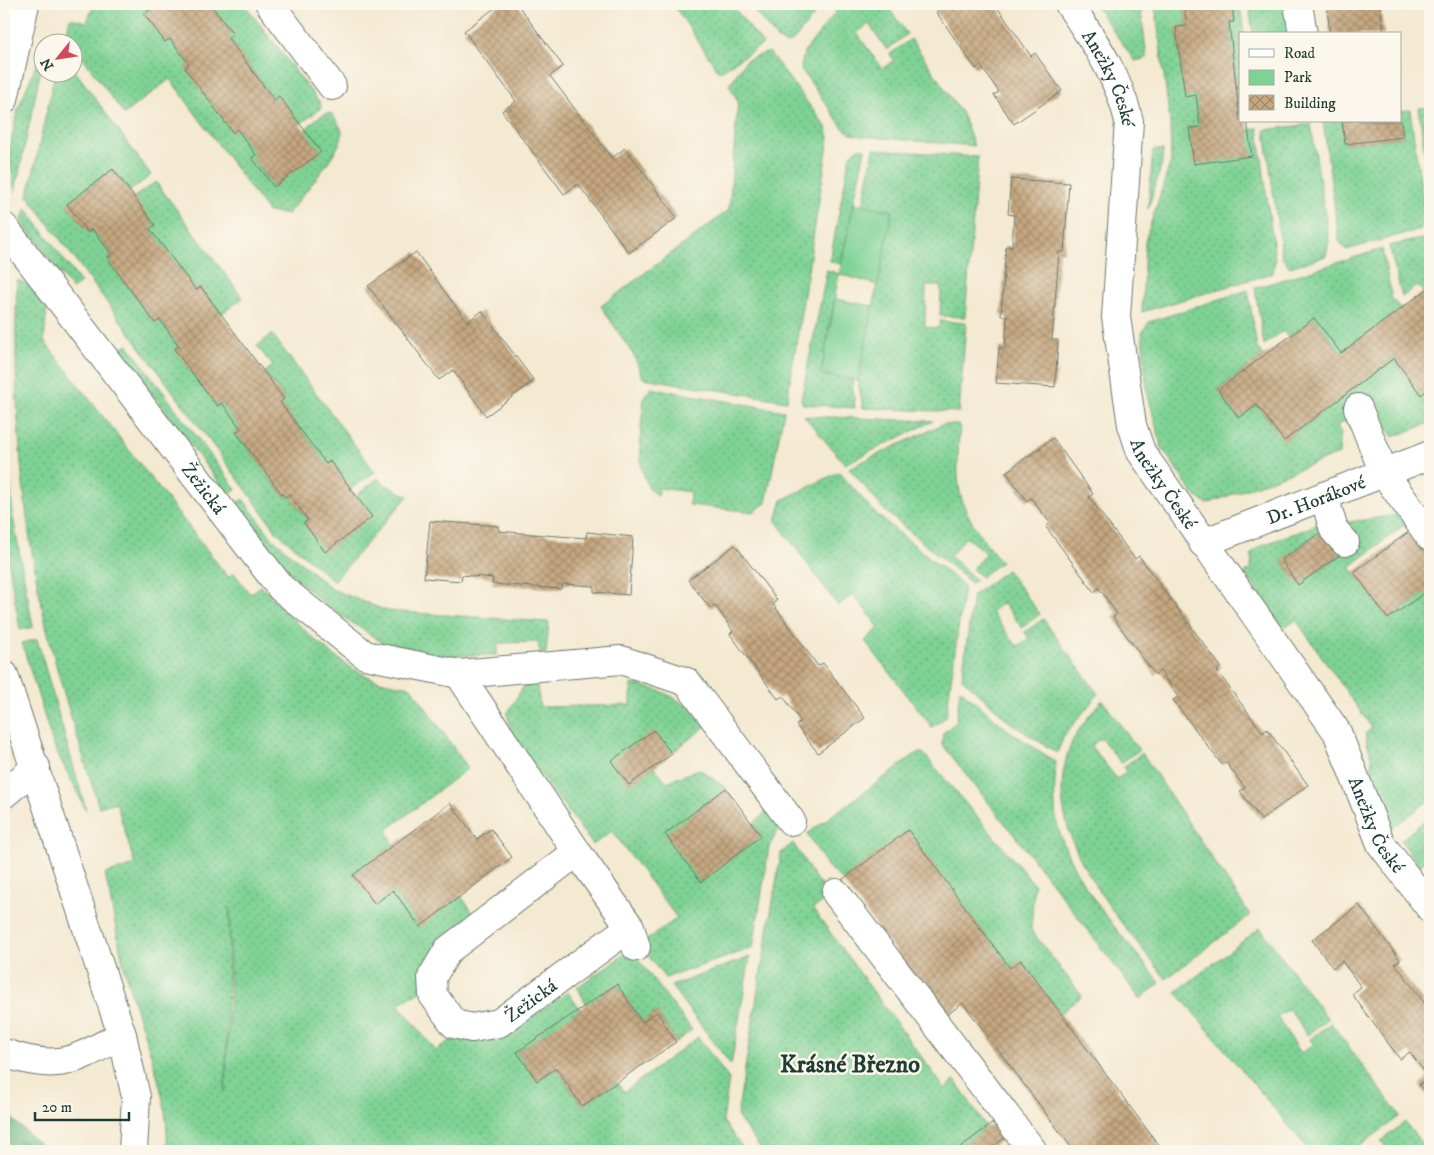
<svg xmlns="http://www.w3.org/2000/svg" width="1434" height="1155" viewBox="0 0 1434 1155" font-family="'IM FELL DW Pica',serif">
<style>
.grass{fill:url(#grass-dots);stroke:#4e8864;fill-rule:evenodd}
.forest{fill:url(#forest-firs);stroke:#427859}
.park{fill:#7ed294;stroke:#4e8864}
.building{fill:url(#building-cross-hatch)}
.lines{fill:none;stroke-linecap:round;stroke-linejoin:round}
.minor-casing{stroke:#6a796b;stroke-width:30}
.minor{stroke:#fff;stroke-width:28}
.labels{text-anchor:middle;stroke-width:5;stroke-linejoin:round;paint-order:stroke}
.street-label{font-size:19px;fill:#1f3d34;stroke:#fbf7ec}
.district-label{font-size:24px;font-weight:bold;fill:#1f3d34;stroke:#fbf7ec}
</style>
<defs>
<pattern id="grass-dots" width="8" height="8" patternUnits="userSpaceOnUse" patternTransform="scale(1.25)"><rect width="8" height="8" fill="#7ed294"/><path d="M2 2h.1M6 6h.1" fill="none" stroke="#67ac7a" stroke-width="1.8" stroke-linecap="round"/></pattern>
<pattern id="forest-firs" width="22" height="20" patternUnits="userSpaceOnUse" patternTransform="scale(1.25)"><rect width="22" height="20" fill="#66b47e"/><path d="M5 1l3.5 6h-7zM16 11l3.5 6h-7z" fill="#539468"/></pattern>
<pattern id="building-cross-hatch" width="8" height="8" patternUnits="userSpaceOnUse" patternTransform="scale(1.25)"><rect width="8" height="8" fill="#c6a780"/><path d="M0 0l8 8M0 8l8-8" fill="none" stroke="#a0896a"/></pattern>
</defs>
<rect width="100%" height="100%" fill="#fbf7ec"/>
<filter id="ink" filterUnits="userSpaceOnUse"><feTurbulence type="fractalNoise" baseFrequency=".02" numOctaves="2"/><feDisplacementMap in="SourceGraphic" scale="10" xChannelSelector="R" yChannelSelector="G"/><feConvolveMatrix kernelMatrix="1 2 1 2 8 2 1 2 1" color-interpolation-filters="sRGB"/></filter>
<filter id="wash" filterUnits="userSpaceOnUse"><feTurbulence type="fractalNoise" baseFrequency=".0096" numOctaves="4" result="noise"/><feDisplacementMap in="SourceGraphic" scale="20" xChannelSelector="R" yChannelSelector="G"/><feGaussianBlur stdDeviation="1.12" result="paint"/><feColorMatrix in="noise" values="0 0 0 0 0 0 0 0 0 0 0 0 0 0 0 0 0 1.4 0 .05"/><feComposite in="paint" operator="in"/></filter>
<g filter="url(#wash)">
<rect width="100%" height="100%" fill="#f4e9d1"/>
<path class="grass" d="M94,4H157L144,14L165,42L170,39L189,64L185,68L233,132L237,129L256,155L252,158L273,187C286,168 304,114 331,113C335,119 342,126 342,134C343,149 299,199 288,214L268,212L170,79L124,114L66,35L70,18L87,22Z
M215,4H244L320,103L321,108L300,124L278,96L274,100L228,38L233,34L212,6Z
M673,4H731L763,44L719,72Z
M749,4H823L794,40L786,44L777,39Z
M842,4H886L907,34L887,50L869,24L857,33L882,69L894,60L890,54L911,39L962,114L974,146L860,136L851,134L843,128L801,69L804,52Z
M1094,4H1140L1147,58L1135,61Z
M1155,4H1184L1187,26L1176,28L1185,96L1196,95L1200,127L1189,128L1194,163L1251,156L1248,130L1258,128L1275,259L1273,273L1142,312L1145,241L1171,161L1170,123Z
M1232,4H1240L1244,34H1240V110L1229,22L1234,21Z
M1249,4H1288L1292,34H1253Z
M42,51V64L15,192L9,153L18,109Z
M769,52L826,127L829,138L787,401L643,378L634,356L601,306L729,210L738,101L729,85L746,60Z
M73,68L151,175L130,191L113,169L67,204L88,232L92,229L112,255L107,259L155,323L160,320L179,346L175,349L217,406L222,403L241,429L236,432L284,497L289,494L308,520L304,523L325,551L356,496L378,478L382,483L408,496L334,581L278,533L28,196L55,73L72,72Z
M1430,107V200L1419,108Z
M1410,110L1425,215L1421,229L1346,250L1339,241L1323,121H1342L1345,144L1403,137L1400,111Z
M1311,124L1329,241L1326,256L1290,267L1282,258L1265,130Z
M859,148L865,149L841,264L831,262L830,260L850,155Z
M874,149L978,157L965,317L940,316L941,286H926L925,327L939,328L940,321L966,323L959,412L863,408L858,381L892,211L863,205Z
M1153,150H1163L1162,163L1148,209Z
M156,182L243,298L221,314L201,287L196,290L150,229L134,197Z
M26,208L81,283L72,289L21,221Z
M1430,237V287L1423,292L1417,286L1402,297L1389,246Z
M1382,249L1392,299L1401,309L1341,353L1314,318L1288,337L1283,331L1264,345L1255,288Z
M827,270L839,274L821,374L852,380L855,408L803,404L801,400Z
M17,280L33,287L47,307L44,341L228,577L234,573L250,594L261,586C292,618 337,668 380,681C390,684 401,685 411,687L468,768L387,830L394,845L353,875L375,904L393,890L420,926L461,896L474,914L420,992L398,1004L436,1051L454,1037L477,1042L505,1035L568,992L580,1010L517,1052L537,1081L556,1068L582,1106L617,1082L624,1092L698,1037L729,1079L723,1121L745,1151H167C170,1097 147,1047 132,996C120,957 114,914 105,874L135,865L116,802L99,807C77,736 53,665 39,592C19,490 13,384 17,280ZM230,908V1000L225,1092Z
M5,286V419L13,517L33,627L20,630L4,537Z
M1248,290L1257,348L1263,355L1218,390L1239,418L1257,405L1284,441L1394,358L1421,394L1430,388V423L1393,437L1364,397L1343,411L1349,418L1351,429L1345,421L1337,426L1341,433L1339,454L1207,504L1194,495L1161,446L1147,391L1142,333L1149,322Z
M272,334L375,472L350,489L331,461L326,464L280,402L284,398L265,372L273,366L257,346Z
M127,344L236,489L228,495L119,350Z
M651,388L784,411L766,503L753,512L689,505L690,492L659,488L657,495C632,480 642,421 644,396Z
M804,416L933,421L845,464Z
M943,424L960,425C954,495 957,507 1001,562L981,577L972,569L986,553L966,537L950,556L976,580L971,583L884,510L849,468Z
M839,472L875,513L964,586L946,717L932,727L865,641L879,628L853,594L838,606L776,521L782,500Z
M243,499L272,538L332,589L387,611L549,622L546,653H540L538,642L498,643L497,655L420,656L386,645L328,607L294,577L235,504Z
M1398,515L1408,522L1350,567L1388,619L1430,589V800L1392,828L1376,799L1369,776L1372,760L1365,734L1372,728L1296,620L1283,629L1245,573L1251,569L1252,553L1258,547L1321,523L1324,530L1281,560L1299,585L1341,554L1342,523Z
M1007,570L1040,614L1022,628L1003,603L991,612L1017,646L1029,639L1025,632L1043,619L1098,694L1064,736L1057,753L1012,724L962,678L973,595Z
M37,639L86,810L53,744L22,643Z
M537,684L540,707L631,705V684C669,691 680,698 706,726L654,767L667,782L699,769L726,788L701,881L761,836L753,824L770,808L782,823L769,847L753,948L665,978L640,945L677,918L612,831L593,845L514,739L507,714L523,687Z
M960,689L1008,730L1056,762C1055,782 1053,803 1057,823C1072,885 1122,934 1160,983L1140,999L1049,879L942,744L943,733L956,722Z
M1102,700L1139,750L1121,763L1101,738L1091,746L1117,779L1126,772L1123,767L1142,753L1250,915L1166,979C1116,914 1032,829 1073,740C1080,726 1093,712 1102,700Z
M917,753H923L1034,884L1031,930L1082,996L1060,1013L1010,968L908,831L842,880L828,867L807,834Z
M1430,816V858L1419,866L1401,840Z
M793,843L815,878L830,896L813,909L945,1089L955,1080L987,1128L955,1151H762L737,1116L781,853Z
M1260,928L1328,1019L1307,1035L1289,1009L1277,1017L1301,1053L1314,1045L1310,1039L1331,1023L1400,1116L1357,1148L1359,1151H1310L1176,992Z
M631,950L692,1030L676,1042L657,1012L642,1022L617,984L587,1005L577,987Z
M750,957L731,1065L671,986Z
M1405,1122L1427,1151H1389L1381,1141Z"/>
<path class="forest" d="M4,1111L47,1151H4Z"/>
<path class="park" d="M854,203L892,211L878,285L839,274Z
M835,299L873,306L858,381L821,374Z"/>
<g id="blocks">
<path class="building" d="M157,4H210L233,34L228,38L274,100L279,96L321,152L274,187L252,158L256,155L237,129L233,133L185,68L189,64L170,39L165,42L144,14Z
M500,4H517L563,66L550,76L612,158L625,148L677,218L629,253L578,184L564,194L502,111L516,101L464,31Z
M938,4H995L1031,56L1035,53L1062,91L1014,124L994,95L999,92L980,65L976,69L936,12L941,8Z
M1184,4H1232L1234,22H1229L1240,121H1247L1252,156L1194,164L1189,128L1200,127L1196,95L1185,97L1176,27L1187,26Z
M1338,4H1380L1384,34H1330L1327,8L1338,7Z
M1342,121H1401L1403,137L1345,144Z
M113,169L155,225L150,229L196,290L201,287L284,399L280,402L326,464L330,461L372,517L325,552L304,523L308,520L289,494L285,497L281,493L236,432L241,429L222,403L217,406L174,349L179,346L160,320L155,323L107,258L112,255L92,229L88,233L67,204Z
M1011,179L1069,183L1064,252H1059L1052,340H1058L1055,387L996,383L999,348H1005L1007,316H1001L1006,246L1012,247L1014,215L1008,214Z
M416,252L467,322L482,311L534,381L486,416L453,370L439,380L368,286Z
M1430,287V388L1421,395L1394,358L1284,441L1257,405L1239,418L1218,390L1314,318L1341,353Z
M1053,438L1093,494L1089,497L1108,523L1135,559L1139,556L1221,667L1217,671L1263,733L1267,729L1308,785L1261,820L1240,791L1245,788L1226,762L1222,765L1173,700L1178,697L1160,671L1155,675L1113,617L1117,614L1099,588L1094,592L1046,527L1050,523L1031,498L1027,501L1006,472Z
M430,521L499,526V531L531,534L586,538L587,532L633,537L629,595L594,592V586L563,584L561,589L492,584L493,578L462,575L461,581L424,578Z
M1414,528L1430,549V589L1388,619L1354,572Z
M1324,530L1341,554L1298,585L1281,560Z
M735,545L777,600L773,604L818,666L823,663L865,718L818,753L796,725L801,722L783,696L778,699L730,634L733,631L715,605L710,608L688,580Z
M654,730L672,754L629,785L611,761Z
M726,788L761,836L701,882L665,834Z
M450,803L477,839L491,829L512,857L420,927L393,890L375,904L353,875Z
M908,830L1010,968L1021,960L1163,1151H1074L963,1003L944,1017L842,880Z
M1359,905L1400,960L1395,963L1430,1011V1099L1419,1085L1428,1077L1410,1052L1400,1059L1379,1031L1352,994L1361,987L1342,961L1333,968L1312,940Z
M617,984L642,1022L657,1012L676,1042L582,1106L556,1068L537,1081L517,1052Z
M1012,1109L1023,1124L987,1151H955Z"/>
</g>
</g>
<g filter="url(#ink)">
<use href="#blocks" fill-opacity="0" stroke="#6a796b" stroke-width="1"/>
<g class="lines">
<defs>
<g id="minor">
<path d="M270,4L332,86"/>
<path id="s1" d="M1069,4C1095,43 1118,75 1129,121L1116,317L1132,425L1141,452L1337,732L1381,844L1430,908"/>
<path d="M1298,4L1303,34"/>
<path d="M4,99L25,4"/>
<path id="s2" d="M4,227L281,588L365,655L459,674L621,660L687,682L791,821"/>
<path d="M1358,408L1384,473L1430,537"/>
<path d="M1324,496L1334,530L1345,542"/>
<path id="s3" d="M1203,543L1430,455"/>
<path d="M459,674L577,852L630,927L636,947"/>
<path d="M4,675L122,1035L136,1097L133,1151"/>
<path d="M4,794L36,767"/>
<path id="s4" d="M577,852L448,950L432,977L433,995L454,1024L472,1028L499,1023L630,927"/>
<path d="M836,893L1033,1151"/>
<path d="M4,1053C59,1072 73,1061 122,1035"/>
</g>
</defs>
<use href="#minor" class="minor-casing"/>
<use href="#minor" class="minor"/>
</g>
</g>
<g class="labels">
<g class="street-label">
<text dy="7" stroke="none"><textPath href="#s1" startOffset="85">Anežky České</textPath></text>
<text dy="7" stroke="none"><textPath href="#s1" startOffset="505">Anežky České</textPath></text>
<text dy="7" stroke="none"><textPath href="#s2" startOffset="329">Žežická</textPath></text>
<text dy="7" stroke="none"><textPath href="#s3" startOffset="121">Dr. Horákové</textPath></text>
<text dy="7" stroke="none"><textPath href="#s1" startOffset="909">Anežky České</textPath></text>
<text dy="7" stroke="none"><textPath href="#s4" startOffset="332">Žežická</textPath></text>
</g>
<g class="district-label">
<text x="850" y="1072">Krásné Březno</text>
</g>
</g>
<rect width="1434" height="1155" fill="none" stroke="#fbf7ec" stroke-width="20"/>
<rect x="1239" y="32" width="162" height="90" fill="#fbf7ec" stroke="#a3ada2"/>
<rect x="1249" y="49" width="25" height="8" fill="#ffffff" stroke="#a3ada2"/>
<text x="1284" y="58" font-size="15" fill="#1f3d34">Road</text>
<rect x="1249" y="70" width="25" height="15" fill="#7ed294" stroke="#a3ada2"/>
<text x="1284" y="82" font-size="15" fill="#1f3d34">Park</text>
<rect x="1249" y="95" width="25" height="15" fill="url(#building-cross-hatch)" stroke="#a3ada2"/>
<text x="1284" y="108" font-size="15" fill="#1f3d34">Building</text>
<g transform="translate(58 58) rotate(240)"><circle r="24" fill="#fbf7ec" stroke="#a3ada2"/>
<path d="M0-4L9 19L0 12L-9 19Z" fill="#d1495b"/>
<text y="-8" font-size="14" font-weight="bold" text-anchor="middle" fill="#1f3d34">N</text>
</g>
<path d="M35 1112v8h94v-8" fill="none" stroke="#1f3d34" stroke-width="2.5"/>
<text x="42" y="1112" font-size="15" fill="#1f3d34" stroke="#fbf7ec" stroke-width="4" paint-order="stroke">20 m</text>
</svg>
